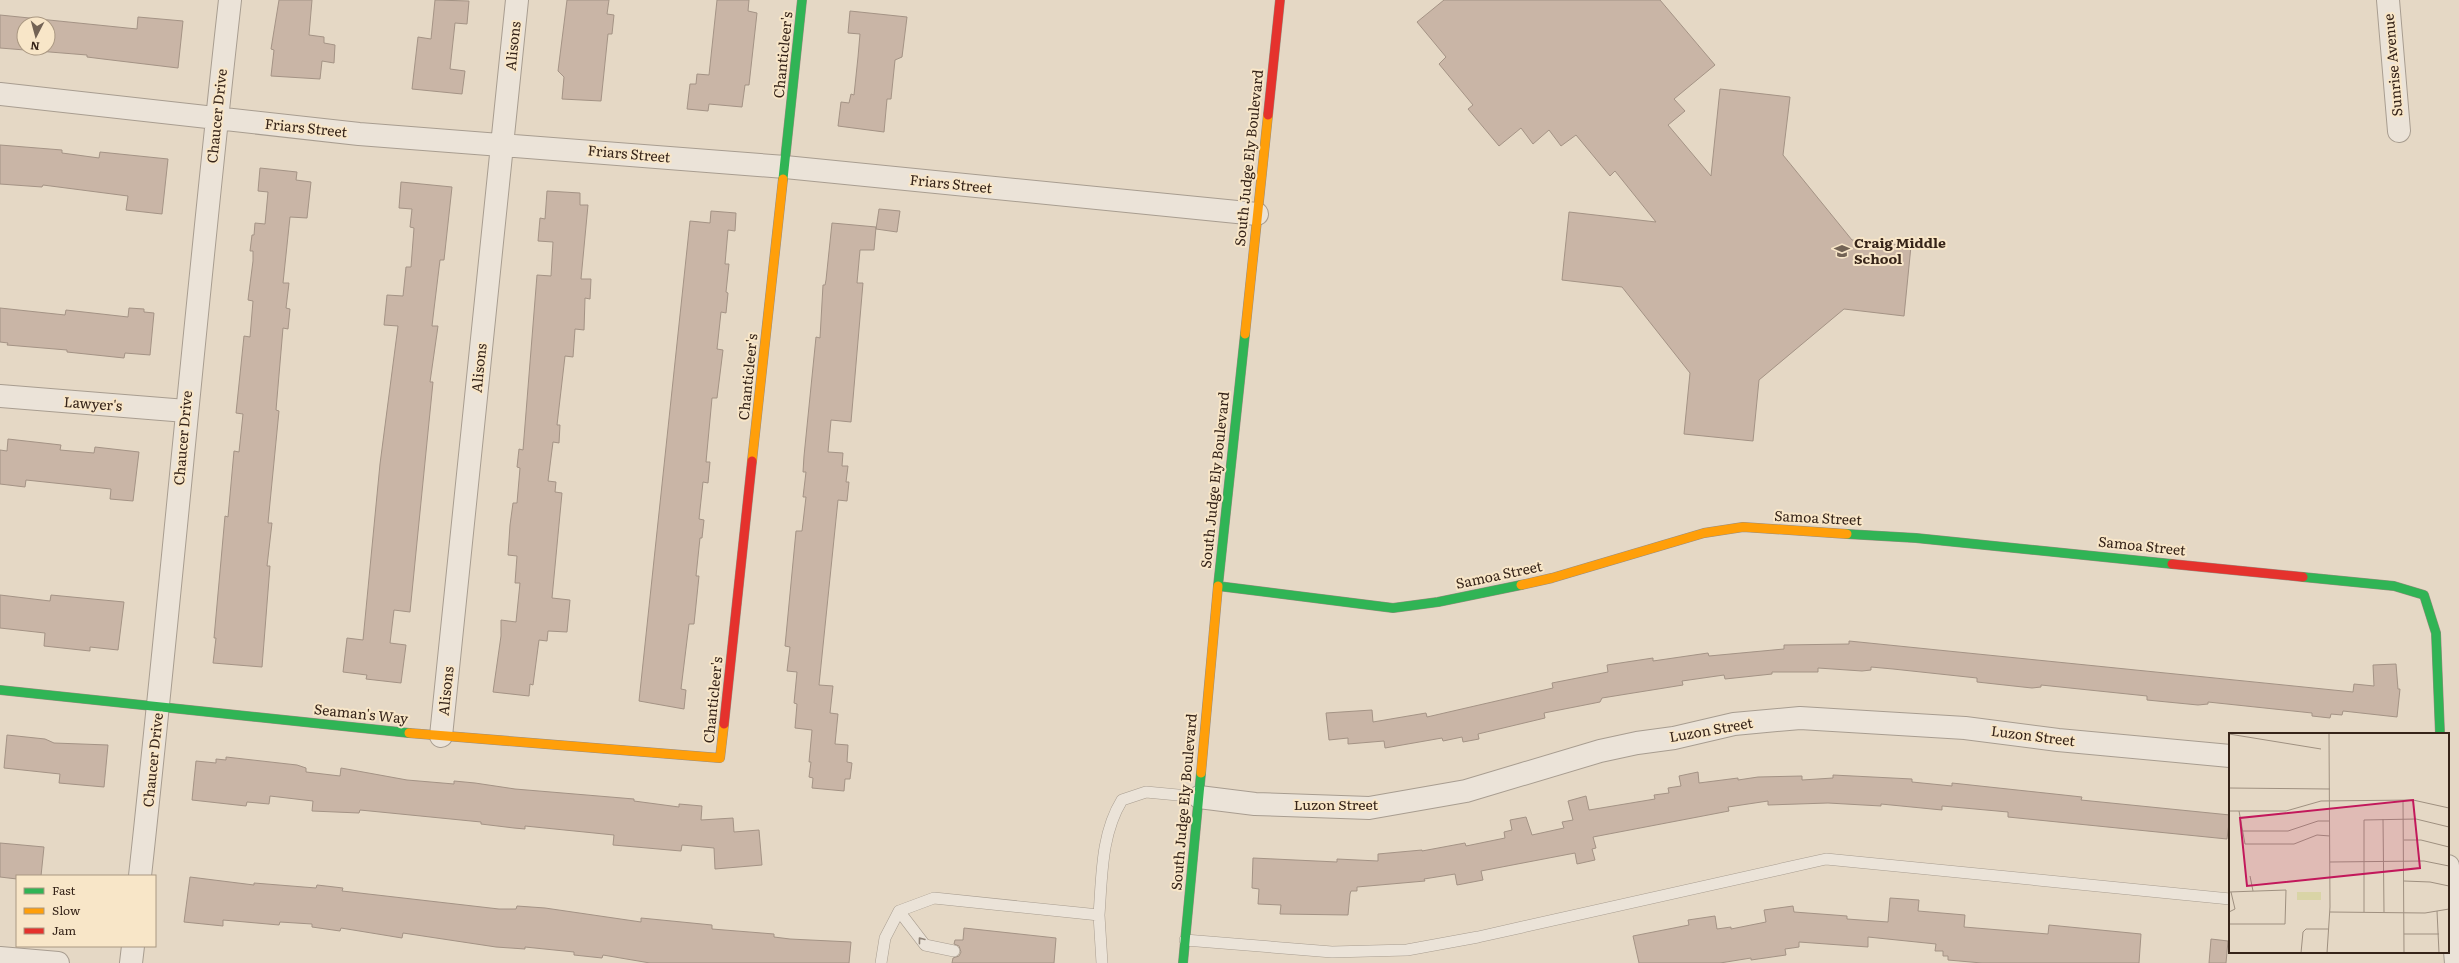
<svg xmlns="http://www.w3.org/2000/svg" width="2459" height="963" viewBox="0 0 2459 963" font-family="Literata,serif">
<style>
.building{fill:#c9b5a6;stroke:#a49385;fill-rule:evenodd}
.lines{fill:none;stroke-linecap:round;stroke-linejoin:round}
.lane-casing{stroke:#a89d90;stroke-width:12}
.street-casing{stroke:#a89d90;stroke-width:24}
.fast-casing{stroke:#988c7f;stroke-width:10}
.slow-casing{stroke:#988c7f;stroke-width:10}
.jam-casing{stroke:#988c7f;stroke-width:10}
.lane{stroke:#ebe3d8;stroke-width:11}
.street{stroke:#ebe3d8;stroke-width:22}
.fast{stroke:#30b455;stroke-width:9}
.slow{stroke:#ff9f0a;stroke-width:9}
.jam{stroke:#e5322d;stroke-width:9}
.oneway{stroke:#908478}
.labels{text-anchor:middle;stroke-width:4;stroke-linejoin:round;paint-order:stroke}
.street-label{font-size:14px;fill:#362419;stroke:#f8e6c8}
.poi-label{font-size:14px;font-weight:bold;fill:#362419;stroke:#f8e6c8;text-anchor:start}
.inset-road{fill:none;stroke:#9f9080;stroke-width:1}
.view{fill:#c2185b;fill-opacity:0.15;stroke:#c2185b;stroke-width:2}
.inset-edge{fill:none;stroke:#362419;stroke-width:2}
</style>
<rect width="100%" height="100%" fill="#e5d8c5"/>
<path class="building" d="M279,0H312L309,35L324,37V43L335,45L334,63L322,61L320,79L271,76L274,50L271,49Z
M435,0L469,1L467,24L455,23L450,69L465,71L462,94L412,89L418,37L431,39Z
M567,0H609L607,14L614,15L612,34H608L601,101L562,99L564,77L558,71Z
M717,0H749L748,11L757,13L749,85H745L742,107L709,104L708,111L687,109L690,84H696L697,74L709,75Z
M1444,0H1660L1715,65L1674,99L1685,111L1668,125L1711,176L1720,89L1790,97L1783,155L1852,240L1911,246L1904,316L1844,309L1759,380L1753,441L1684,434L1690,373L1622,287L1562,280L1569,212L1656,222L1615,171L1610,176L1576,135L1561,146L1549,130L1533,144L1521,128L1499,146L1468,109L1473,105L1439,64L1446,57L1417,22Z
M850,11L907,17L902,57L895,60L891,99H887L884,132L838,126L841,102L849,103L851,94L854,95L858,57L860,34L848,33Z
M0,15L137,29L138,17L183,21L178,68L103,59L87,57V55L0,48ZM24,24H48V48H24Z
M0,145L62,150V153L99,158L100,152L168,159L162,214L126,210L128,196L43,185L42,187L0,184Z
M260,168L297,172L296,180L311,182L307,218L290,217L283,283H289L286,308L290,309L288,329L283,328L276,410L279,411L268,523H272L267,566H270L262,667L213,663L216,638H214L225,516L228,517L234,451L239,452L243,414L236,413L244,336L250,337L253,301L248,300L253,261V251H250L252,235H254L255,223L265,224L268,192L258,191Z
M401,182L452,187L444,260H440L434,309L432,326H438L430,382H433L410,612L394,610L390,643L406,645L401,683L366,679L367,675L343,672L347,638L363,640L380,464L398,326L384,325L387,295L403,296L406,267H411L414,228L410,227L412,209L399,208Z
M547,191L580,193V205H588L581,279H591L590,299L585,298L584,330L575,329L573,357L565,356L557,425H560L559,443L553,442L548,481L556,482L555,492L562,493L552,598L570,600L567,632L548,631L547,641L539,640L533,685L530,684L529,696L493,692L501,636V620L516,622L520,583H515L517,556L508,555L510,525L513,503H517L520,468L517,467L519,449L523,450L537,275L551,276L553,242L538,241L540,218L545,219Z
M879,209L900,211L897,232L876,229Z
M711,211L736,213L735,231L728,230L725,264H729L726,292L728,293L726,313L721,312L717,349L723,350L717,398H712L706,462H710L708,483L703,482L699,519L704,520L702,538H700L696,576H699L696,605L694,624H689L681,689L686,690L684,709L639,701L690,221L710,223Z
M832,223L876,227L874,250H860L857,283H863L851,422L831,420L828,452L843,453L842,466H848L846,482H849L847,501L838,500L819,685L833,686L830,713L838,714L835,744L848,745L847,762L852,763L850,779H845L844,791L812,788L813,778L809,777L811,762H809L812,730L795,728L797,704L794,703L797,672L787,671L790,647L785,646L796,531H802L806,497H803L806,472H803L804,456L816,337L820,338L823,285H825L826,280Z
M0,308L65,315L66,310L128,317L129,308L144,309V312L154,313L150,355L125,353L124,358L67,352V350L7,345L8,343L0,342Z
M8,439L61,445L60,450L94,453L95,447L139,452L133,501L110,499L111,489L26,480L25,487L0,484V450L7,451Z
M0,595L50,601L51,595L124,602L118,650L90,647V651L44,646L45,633L0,628Z
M1849,641L2353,692L2354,684L2374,686L2373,665L2396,664L2398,689H2400L2397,717L2343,711L2342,715L2331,714L2330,718L2312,716V713L2208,702V704L2198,705L2147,700V696L2041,685V687L2032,688L1977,682V678L1893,669L1871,667V670L1862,671L1818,668V672H1772V674L1725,679L1724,675L1682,681L1683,685L1602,698L1600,702L1544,713L1545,718L1478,734L1479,739L1463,742L1462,737L1443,741L1442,738L1385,748L1384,741L1348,744V738L1329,740L1326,713L1372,710L1373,722L1426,713L1427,717L1553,688L1552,683L1608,672L1607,665L1653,658V661L1708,653L1709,656L1784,649V645L1849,644Z
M7,735L45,739L54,743L108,745L104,787L59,783L60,774L4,768Z
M226,757L297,765L306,768V772L340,776L341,768L407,780L454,784V781L475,783L515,789L634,799V801L679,807V804L702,806L701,820L733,818L734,832L759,830L762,865L715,869L714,848L682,845L681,851L613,845L614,835L525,826V829L514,828L481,824V822L360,810L359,813L312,811L313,801L270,796L269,804L247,802L246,806L192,800L196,761L216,763V759L226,760Z
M1698,772L1699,783L1738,778V780L1758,777L1802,776V780L1833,778V775L1912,779V782L1952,786V783L2082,797L2081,800L2230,815L2227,839L2008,817V812L1942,806V810L1881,804V806L1828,803L1768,805V801L1728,807L1729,811L1593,837L1596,848L1592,849L1595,860L1577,864L1575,853L1481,871L1483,880L1457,885L1455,874L1424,879L1425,881L1357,887V891H1351L1350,894L1348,915L1280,914L1281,905L1258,904L1259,889L1252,888L1253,858L1337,862V859L1378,861V854L1422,850V851L1465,843L1466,846L1505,838L1504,832L1512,830L1510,820L1526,817L1532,835L1564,828L1562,822L1573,820L1568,801L1586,796L1589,810L1655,799L1654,795L1669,793L1668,788L1681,786L1679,776Z
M0,843L44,847L41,876H17V879L0,877Z
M190,877L254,885V883L316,888L317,885L343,888L342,891L499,909H516L517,906L545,908L641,922V918L712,925V929L774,934V937L790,939L851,942L849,963H650L603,955L602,958L574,955V952L525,947V949L496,947L403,933L402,938L341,928L340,931L312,927V924L280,922L279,925L223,920V926L184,922Z
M1890,898L1919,900L1918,911L1965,915L1964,927L2048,934L2049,925L2141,934L2139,963H1982L1948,960V956H1943V951H1935L1936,944L1868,937V947L1799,942V947L1785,949L1786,955L1751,960V958L1720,963H1639L1633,936L1689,925L1688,920L1715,916L1717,929L1731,927V929L1766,922L1764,910L1793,906L1794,912L1847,916V919L1888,922Z
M964,928L1056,938L1054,963H952L953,958L959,956L961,952L959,946L954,944L955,940H963Z
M2211,939L2228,941L2226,963H2209Z"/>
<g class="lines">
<defs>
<path id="lane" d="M899,911L925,945L954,951
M1099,915L1102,963
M1185,940L1332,952L1407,950L1478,937L1826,859L2230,899
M881,963L885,938L899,911L934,898L1099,915C1102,876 1101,834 1122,800L1146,792L1199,797"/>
<path id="street" d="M2388,0L2399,131
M0,94L359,134L785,167L1257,214
M0,396L186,411
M441,736L517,0
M1199,797L1255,804L1369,808L1466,791L1600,751L1637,743L1674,738L1734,724L1800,718L1965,728L2058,740L2230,756
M2448,866L2456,963
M140,876C172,584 197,292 230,0
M0,958L58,963
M131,963L133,946"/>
<path id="fast" d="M783,179L802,0
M1847,534L1916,538L2172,564
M2303,577L2394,586L2424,595L2436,633L2440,734
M1218,586L1393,608L1438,602L1521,585
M1218,586L1245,334
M0,690L409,733
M1183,963L1201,773"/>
<path id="slow" d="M1245,334L1268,115
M752,461L783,179
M1521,585L1552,578L1704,533L1743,527L1847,534
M409,733L720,758L724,724
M1201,773L1218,586"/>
<path id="jam" d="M1268,115L1280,0
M2172,564L2303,577
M724,724L752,461"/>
</defs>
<use href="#lane" class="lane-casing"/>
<use href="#street" class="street-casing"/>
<use href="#fast" class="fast-casing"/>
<use href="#slow" class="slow-casing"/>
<use href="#jam" class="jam-casing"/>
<use href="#lane" class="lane"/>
<use href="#street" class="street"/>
<use href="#fast" class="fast"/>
<use href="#slow" class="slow"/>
<use href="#jam" class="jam"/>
</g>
<defs><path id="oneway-chevron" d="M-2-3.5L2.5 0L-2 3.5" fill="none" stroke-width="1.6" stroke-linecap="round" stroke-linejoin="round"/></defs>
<use class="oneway" href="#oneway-chevron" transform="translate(921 940) rotate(-128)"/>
<defs>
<symbol id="school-bare" viewBox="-9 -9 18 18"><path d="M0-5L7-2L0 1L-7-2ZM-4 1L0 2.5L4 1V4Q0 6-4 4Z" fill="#736355" stroke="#f8e6c8" stroke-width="2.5" paint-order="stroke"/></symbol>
</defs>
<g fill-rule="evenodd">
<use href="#school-bare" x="1831" y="240" width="22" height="22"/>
</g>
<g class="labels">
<g class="street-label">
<text transform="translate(513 46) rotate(-84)" y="5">Alisons</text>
<text transform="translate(783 55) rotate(-84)" y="5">Chanticleer's</text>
<text transform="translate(2393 65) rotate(-95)" y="5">Sunrise Avenue</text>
<text transform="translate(217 116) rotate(-84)" y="5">Chaucer Drive</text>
<text transform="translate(306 128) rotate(6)" y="5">Friars Street</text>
<text transform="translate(629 154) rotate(5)" y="5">Friars Street</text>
<text transform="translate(1249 158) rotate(-84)" y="5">South Judge Ely Boulevard</text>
<text transform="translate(951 184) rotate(6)" y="5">Friars Street</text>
<text transform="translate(479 368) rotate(-84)" y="5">Alisons</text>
<text transform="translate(748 377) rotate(-84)" y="5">Chanticleer's</text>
<text transform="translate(93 404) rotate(4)" y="5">Lawyer's</text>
<text transform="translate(183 438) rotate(-85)" y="5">Chaucer Drive</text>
<text transform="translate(1215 480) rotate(-84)" y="5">South Judge Ely Boulevard</text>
<text transform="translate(1818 518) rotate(3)" y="5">Samoa Street</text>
<text transform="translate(2142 546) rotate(6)" y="5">Samoa Street</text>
<text transform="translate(1499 575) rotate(-12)" y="5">Samoa Street</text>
<text transform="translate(446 691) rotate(-84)" y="5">Alisons</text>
<text transform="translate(713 700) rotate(-84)" y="5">Chanticleer's</text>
<text transform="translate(361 714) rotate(6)" y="5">Seaman's Way</text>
<text transform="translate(1711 730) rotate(-10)" y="5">Luzon Street</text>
<text transform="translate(2033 736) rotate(7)" y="5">Luzon Street</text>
<text transform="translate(153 760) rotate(-84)" y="5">Chaucer Drive</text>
<text transform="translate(1184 802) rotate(-85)" y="5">South Judge Ely Boulevard</text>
<text x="1336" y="810">Luzon Street</text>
</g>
<g class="poi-label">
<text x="1854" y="248">Craig Middle<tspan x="1854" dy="16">School</tspan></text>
</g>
</g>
<g transform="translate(2229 733)">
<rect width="220" height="220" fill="#e5d8c5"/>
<path d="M68,159H92V167H68Z" fill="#d9d4a6"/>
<path class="inset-road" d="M0,1L92,16M0,55L101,56M174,68L175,220M0,78H57L92,68L184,67L220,75M10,78L16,111H65L88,102L101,103M154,86L155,179M14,98H59L89,88H101M175,107H192L220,114M101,129L195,128L220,133M21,143L24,158M175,148L201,149L220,153M0,159L57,157L56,191H0M208,178L210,220M0,179L6,176L2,159M101,179L196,180L220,176M135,179V87L187,86L220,94M175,201H210M72,220L74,199L77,196H99M98,220L101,174L100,0"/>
<path class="view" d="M184,67L191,135L18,153L11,85Z"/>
<rect width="220" height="220" class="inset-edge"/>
</g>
<rect x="16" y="875" width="140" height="72" fill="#f8e6c8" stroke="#aa9882"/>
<rect x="24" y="888" width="20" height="6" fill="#30b455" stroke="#aa9882"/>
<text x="52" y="895" font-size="12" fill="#362419">Fast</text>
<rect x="24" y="908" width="20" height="6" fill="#ff9f0a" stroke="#aa9882"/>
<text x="52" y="915" font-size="12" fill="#362419">Slow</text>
<rect x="24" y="928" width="20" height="6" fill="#e5322d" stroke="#aa9882"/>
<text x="52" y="935" font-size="12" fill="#362419">Jam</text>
<g transform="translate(36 36) rotate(186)"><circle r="19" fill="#f8e6c8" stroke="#aa9882"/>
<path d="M0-3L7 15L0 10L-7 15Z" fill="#736355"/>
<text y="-6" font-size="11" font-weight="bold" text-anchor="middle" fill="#362419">N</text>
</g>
</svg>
